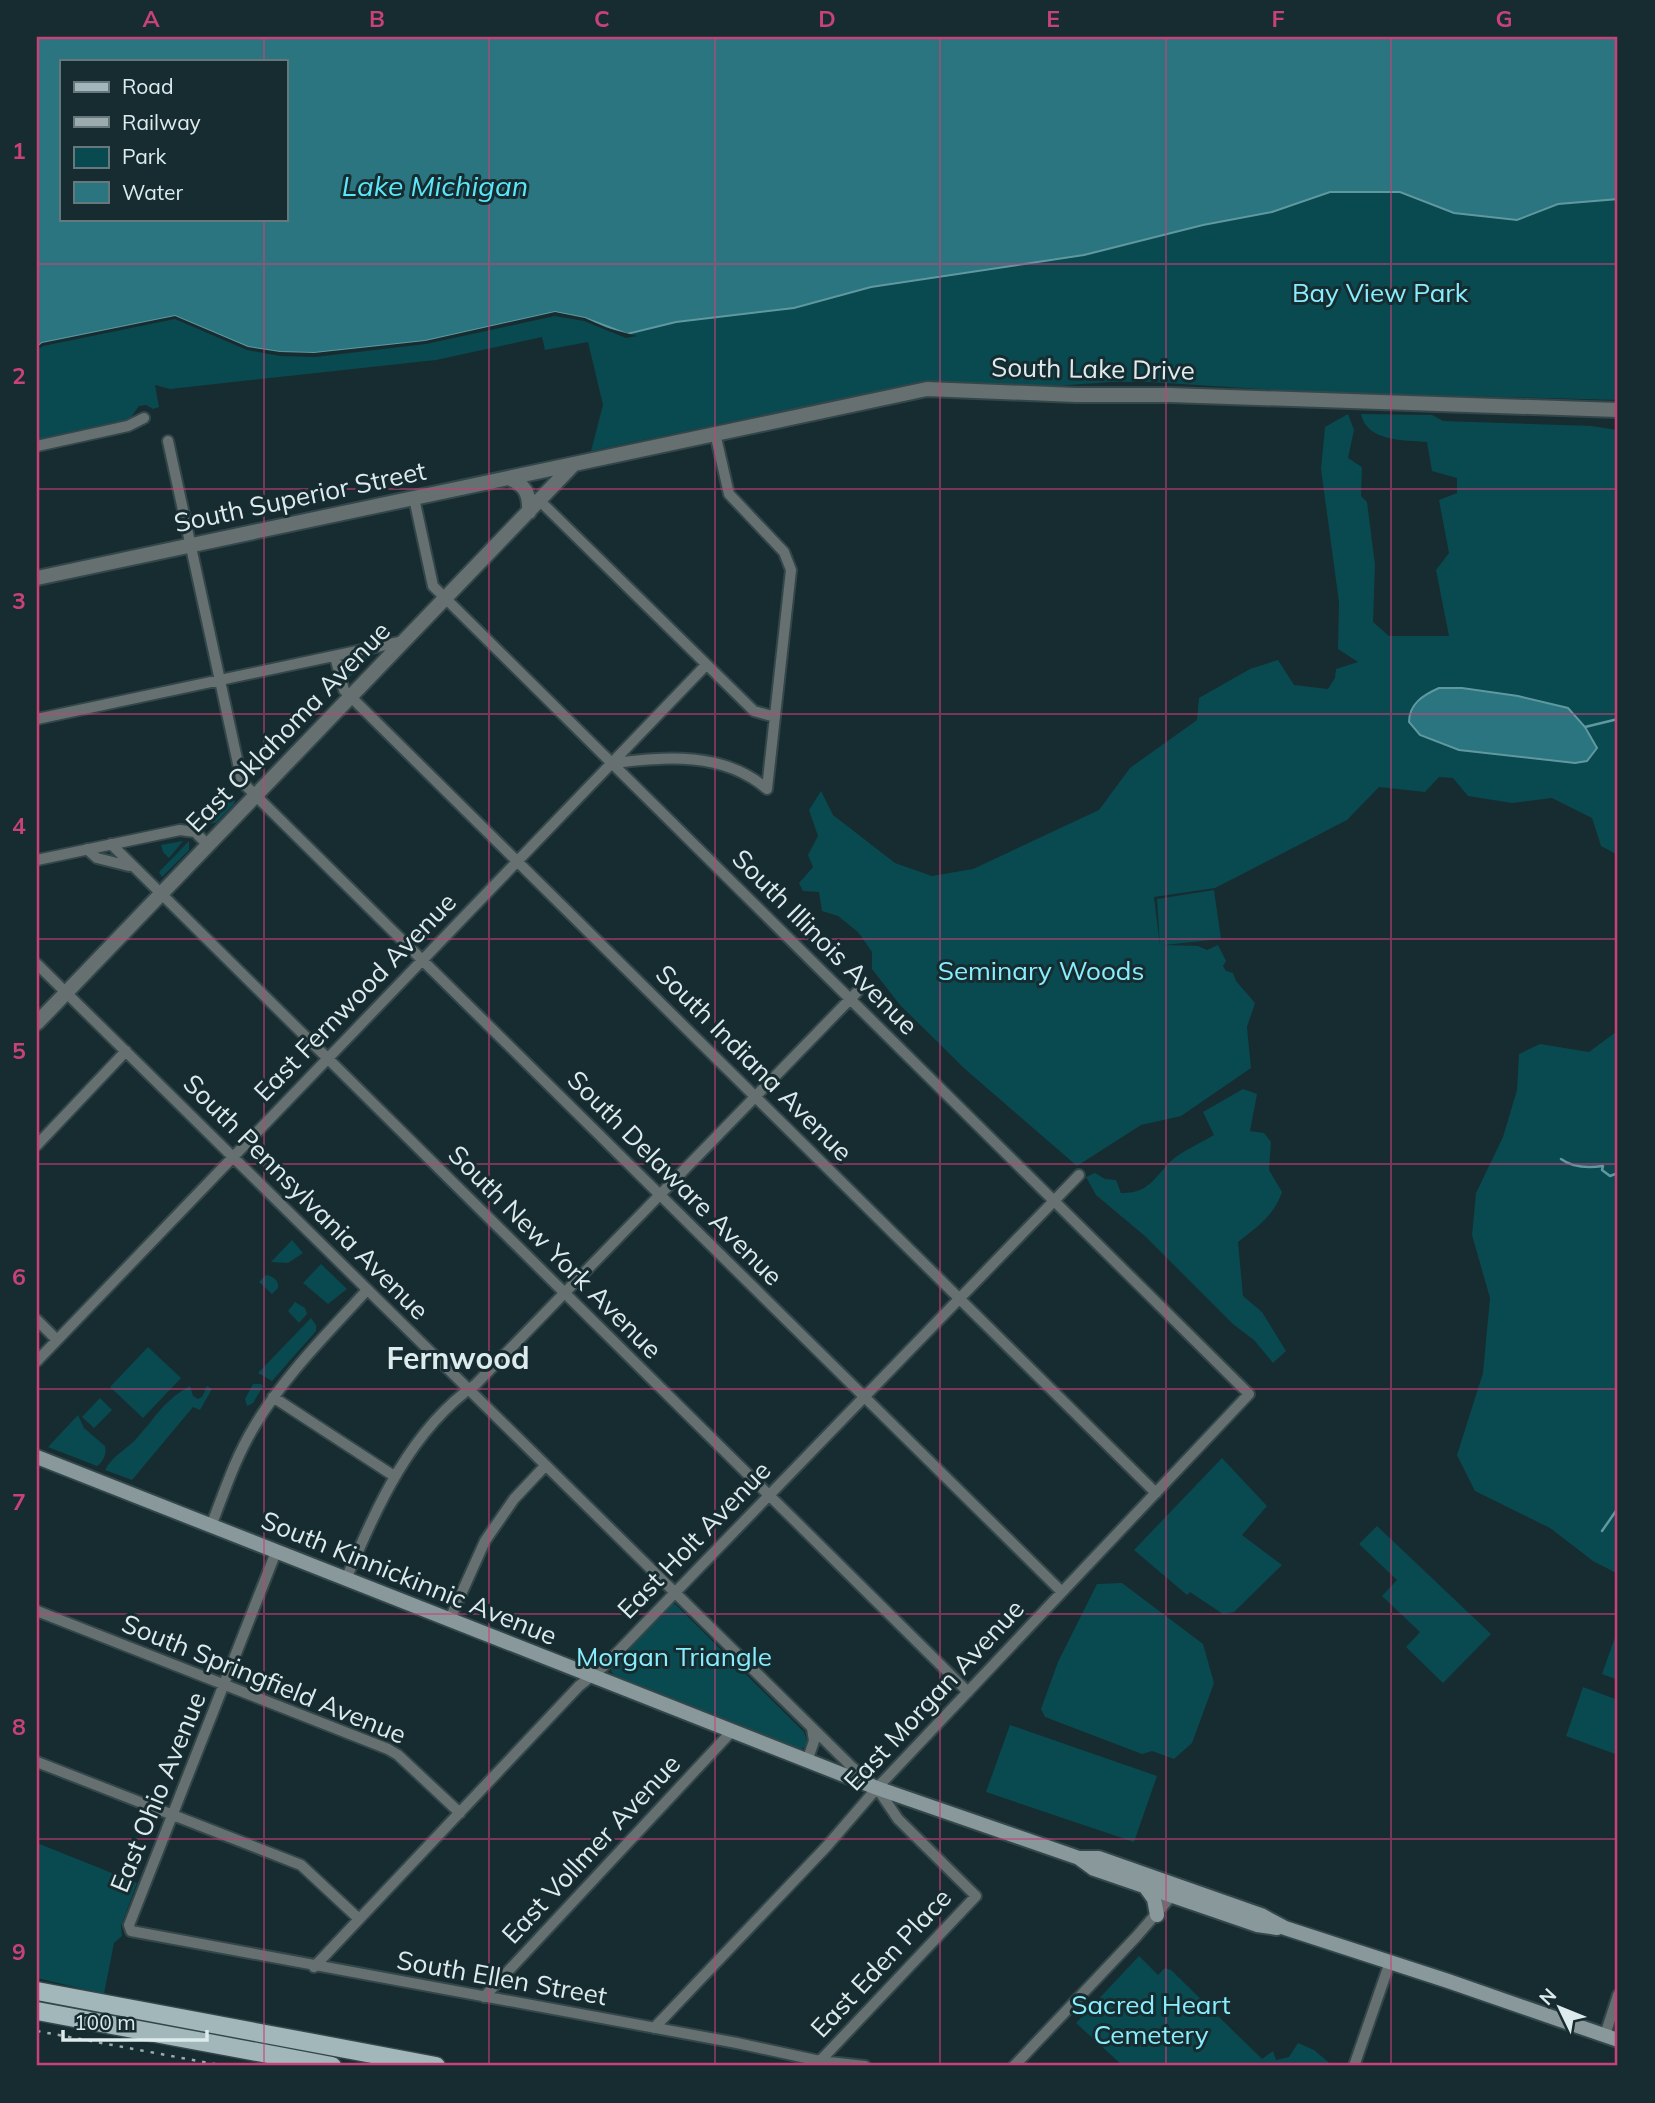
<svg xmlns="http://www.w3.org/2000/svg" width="1655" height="2103" viewBox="0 0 1655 2103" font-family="Mulish,sans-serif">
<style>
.green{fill:#094950}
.water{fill:#2a757f;stroke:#6098a0;stroke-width:2;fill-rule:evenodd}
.pier{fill:#172c30}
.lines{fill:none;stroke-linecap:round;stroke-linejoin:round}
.stream{stroke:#6098a0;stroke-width:2.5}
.minor-casing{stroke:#33474a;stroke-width:14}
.tertiary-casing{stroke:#33474a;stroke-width:18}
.secondary-casing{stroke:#33474a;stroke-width:18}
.primary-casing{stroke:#33474a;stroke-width:21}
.minor{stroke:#667071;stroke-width:10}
.tertiary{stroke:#667071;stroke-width:14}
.secondary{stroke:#88989b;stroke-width:14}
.primary{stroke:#a2b7ba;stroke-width:18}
.rail{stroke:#9cacae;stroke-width:2.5;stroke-dasharray:3.5 7;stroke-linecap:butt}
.grid{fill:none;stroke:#c84278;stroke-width:2;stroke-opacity:0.55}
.labels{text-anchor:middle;stroke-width:6;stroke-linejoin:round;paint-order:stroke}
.park-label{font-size:26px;fill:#88eefd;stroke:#172c30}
.street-label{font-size:26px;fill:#deebed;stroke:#172c30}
.water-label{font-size:28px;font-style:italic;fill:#5be7fa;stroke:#172c30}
.quarter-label{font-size:30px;font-weight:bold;fill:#deebed;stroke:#172c30}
.neatline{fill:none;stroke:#c84278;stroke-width:2.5}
.grid-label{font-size:23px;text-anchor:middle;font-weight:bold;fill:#c84278}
</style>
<rect width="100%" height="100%" fill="#172c30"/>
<path class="green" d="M1330,192H1400L1454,213L1517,220L1558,204L1618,199V400L1306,392L1149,382H1111L1054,386L921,382L591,451L603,405L588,342L545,350L542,337L436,360L170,389L155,385L159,407L153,409L146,405L139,406L131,417L120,424L37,441V347L175,316L555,312L585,318L627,334L676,322L794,308L871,287L1084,255L1203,225L1272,212Z
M1348,414L1354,430L1348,458L1362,467L1361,496L1367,502L1375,565L1373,622L1389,636H1449L1436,570L1449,553L1439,500L1457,493V478L1432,471L1427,442C1404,440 1367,442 1361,414L1432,415L1443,421L1591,426L1618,430V855L1601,846L1592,818L1552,798L1512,803L1468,796L1453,778L1439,777L1425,792L1379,787L1347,820L1215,888L1154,897L1160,946L1157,899L1214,890L1221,939L1164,945L1198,946L1207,950L1218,945L1226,961L1223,966L1226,971L1233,973L1236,981L1255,1003L1247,1027L1251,1068L1181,1116L1141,1125L1077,1166L965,1069L900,1005L872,969V952L858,932L838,916L822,911L819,892L803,891L799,883L813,867L808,855L818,836L809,810L821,791L833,815L895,863L932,876L973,869L1099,810L1130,768L1197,720L1199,698L1250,669L1278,660L1294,685L1328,689L1335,678L1336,669L1358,662L1338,649L1339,602L1321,469L1325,427Z
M370,655L349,678L345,661Z
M231,797L235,801L234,804L216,823L206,824L221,807L223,809L227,806L225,804Z
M183,841L169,858L163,852L161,845Z
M189,841V850L162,877L159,872Z
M1618,1021V1574L1593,1561L1550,1528L1475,1491L1457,1455L1483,1373L1490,1298L1472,1235L1476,1193L1503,1137L1517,1090L1519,1054L1540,1044L1589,1052L1616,1032Z
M1243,1089L1257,1094L1250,1131L1264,1133L1271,1142L1269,1170L1282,1192C1274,1216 1257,1227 1238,1242L1243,1296L1262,1312L1286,1351L1273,1363L1254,1340L1234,1325L1146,1237L1096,1195L1086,1177L1095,1173L1105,1179L1116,1180L1121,1193C1148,1194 1154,1178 1171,1161C1182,1151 1201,1143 1214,1135L1203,1112Z
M292,1240L303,1253L288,1263L271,1262Z
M321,1264L347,1289L328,1304L303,1283Z
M266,1275C273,1276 279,1280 278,1288L272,1294L259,1282Z
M295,1302L305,1308L307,1314L299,1323L288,1311Z
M311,1318L316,1325V1331L272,1381L258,1373Z
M148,1347L181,1378L143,1418L110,1387Z
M261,1384L263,1386L253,1403L247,1406L245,1399L253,1384Z
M190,1386L193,1396L198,1399L202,1397L207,1386L212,1389L200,1410L193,1407L132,1480L105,1470C112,1456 127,1449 137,1438C156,1417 163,1401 190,1386Z
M100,1398L112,1410L94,1428L82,1417Z
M78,1415L84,1428L105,1446C107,1454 103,1462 97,1466L48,1447Z
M1222,1458L1267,1506L1242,1535L1282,1565L1234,1612L1223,1614L1190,1592L1187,1595L1134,1550Z
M1377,1526L1491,1634L1443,1683L1406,1647L1420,1632L1382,1596L1397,1580L1359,1544Z
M1122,1583L1203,1644L1214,1683L1192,1743L1174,1759L1152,1751L1142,1754L1045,1717L1041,1709L1058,1662L1097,1584Z
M675,1604L804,1732L807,1741L806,1747L801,1749L614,1675L611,1671L612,1664L670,1605Z
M1618,1629V1680L1602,1674Z
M1583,1687L1618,1700V1755L1566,1736Z
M1010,1725L1157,1776L1134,1842L986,1792Z
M37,1843L137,1883L121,1926L122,1936L114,1943L104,1994L37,1978Z
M1139,1956L1158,1975L1165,1968L1171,1970L1262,2059L1273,2051L1276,2060L1289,2057L1298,2043L1314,2050L1333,2066H1123L1076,2023Z"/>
<path class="water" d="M37,37H1618V199L1558,204L1517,220L1454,213L1400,192H1330L1272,212L1203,225L1084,255L871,287L794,308L676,322L627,334L585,318L555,312L425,341L314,353L280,352L248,347L175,316L42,343L37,347ZM61,61H285V219H61Z
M1439,688H1462L1518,696L1568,708L1585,727L1597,748L1587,761L1575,763L1459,750L1420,735L1409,722C1409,704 1423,695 1439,688Z"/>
<path class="pier" d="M555,312L585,318L607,328L637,336L626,338L584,321L555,316L426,344L315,357L280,356L247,350L175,319L43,346L37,350V347L42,343L175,316L248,347L280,352L314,353L425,341Z"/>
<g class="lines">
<path class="stream" d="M1585,727L1618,719
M1561,1159C1573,1168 1589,1168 1603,1166L1602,1170L1610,1176L1618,1173
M1602,1531L1618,1508"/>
<defs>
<path id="minor" d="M168,441L242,782L1062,1592
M37,446L128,426L144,418
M414,498L433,586L1249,1394L877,1788L827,1846L654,2028
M540,501L754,711L775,717
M335,657L344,690L351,697L1156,1493
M37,719L404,641
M612,763C666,757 723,751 767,789L791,570L784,552L729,494L715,433
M111,844L968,1692
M87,849L97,858L129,866
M37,860L180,830L195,832L208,845
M37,964L852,1767L877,1788L898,1819L976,1896L820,2061
M37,1145L126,1051
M37,1320L57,1340
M37,1361L706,665
M273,1397L394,1476
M211,1526C224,1493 235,1458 254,1427C284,1376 328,1333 367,1290
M276,1552L129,1925L131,1931L737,2043L820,2061L865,2066
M346,1579C377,1507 410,1430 476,1384L857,992
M37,1611L388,1749L398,1755L460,1813
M449,1621L485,1541L514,1499L545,1466
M807,1761L814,1741L812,1728
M37,1762L301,1865L359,1919
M314,1967L579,1686L604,1666L1079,1175
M484,1997L732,1731
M1605,2035L1618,1995
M1014,2066L1136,1937L1176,1891
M1354,2066L1390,1962"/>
<path id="tertiary" d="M508,478C525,484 530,494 529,512
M37,578L927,389L1075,395H1170L1618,410
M37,1023L574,464"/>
<path id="secondary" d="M37,1457L877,1788L1079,1858H1099L1261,1915L1285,1928L1448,1981L1618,2040
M1079,1858L1094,1869L1257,1925L1277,1928
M1146,1888L1154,1899L1157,1915"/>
<path id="primary" d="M37,1991L436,2066
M37,2011L332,2066"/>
</defs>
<use href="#minor" class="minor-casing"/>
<use href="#tertiary" class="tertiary-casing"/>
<use href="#secondary" class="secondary-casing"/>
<use href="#primary" class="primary-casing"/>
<use href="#minor" class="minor"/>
<use href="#tertiary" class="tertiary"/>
<use href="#secondary" class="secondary"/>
<use href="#primary" class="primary"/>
<path class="rail" d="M37,2031L225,2066"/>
</g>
<path class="grid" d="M264,37V61M489,37V2066M715,37V2066M940,37V2066M1166,37V2066M1391,37V2066M264,219V2066M37,264H1618M37,489H1618M37,714H1618M37,939H1618M37,1164H1618M37,1389H1618M37,1614H1618M37,1839H1618"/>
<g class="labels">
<g class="park-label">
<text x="1380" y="302">Bay View Park</text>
<text x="1041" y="980">Seminary Woods</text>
<text x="674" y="1666">Morgan Triangle</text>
<text x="1151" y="2014">Sacred Heart<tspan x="1151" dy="30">Cemetery</tspan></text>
</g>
<g class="street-label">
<text transform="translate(1093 369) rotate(1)" y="9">South Lake Drive</text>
<text transform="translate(300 497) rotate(-12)" y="9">South Superior Street</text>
<text transform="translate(288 727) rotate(-46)" y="9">East Oklahoma Avenue</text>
<text transform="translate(825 942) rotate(45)" y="9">South Illinois Avenue</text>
<text transform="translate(355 997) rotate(-46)" y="9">East Fernwood Avenue</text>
<text transform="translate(754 1063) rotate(45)" y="9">South Indiana Avenue</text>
<text transform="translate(675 1178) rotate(45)" y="9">South Delaware Avenue</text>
<text transform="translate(306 1197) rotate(45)" y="9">South Pennsylvania Avenue</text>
<text transform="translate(555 1252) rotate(45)" y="9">South New York Avenue</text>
<text transform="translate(694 1540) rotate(-46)" y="9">East Holt Avenue</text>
<text transform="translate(409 1578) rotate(22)" y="9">South Kinnickinnic Avenue</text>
<text transform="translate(264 1679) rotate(22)" y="9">South Springfield Avenue</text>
<text transform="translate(934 1695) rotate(-47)" y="9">East Morgan Avenue</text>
<text transform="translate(158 1792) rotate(-68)" y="9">East Ohio Avenue</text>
<text transform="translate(591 1849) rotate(-47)" y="9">East Vollmer Avenue</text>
<text transform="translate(881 1963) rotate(-47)" y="9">East Eden Place</text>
<text transform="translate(502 1978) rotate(10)" y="9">South Ellen Street</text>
</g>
<g class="water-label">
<text x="435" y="196">Lake Michigan</text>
</g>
<g class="quarter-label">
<text x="458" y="1369">Fernwood</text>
</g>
</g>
<rect width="1655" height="2103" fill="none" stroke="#172c30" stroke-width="77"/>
<rect x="60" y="60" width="228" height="161" fill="#172c30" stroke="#67787c" stroke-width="2"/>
<rect x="74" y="82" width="35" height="10" fill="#a2b7ba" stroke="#67787c" stroke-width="2"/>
<text x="122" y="94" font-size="21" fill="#deebed">Road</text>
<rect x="74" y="117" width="35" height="10" fill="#9cacae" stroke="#67787c" stroke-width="2"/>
<text x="122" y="130" font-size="21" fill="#deebed">Railway</text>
<rect x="74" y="147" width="35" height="21" fill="#094950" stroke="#67787c" stroke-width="2"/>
<text x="122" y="164" font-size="21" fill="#deebed">Park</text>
<rect x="74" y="182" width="35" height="21" fill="#2a757f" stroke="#67787c" stroke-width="2"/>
<text x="122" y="200" font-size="21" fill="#deebed">Water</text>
<g transform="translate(1560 2008) rotate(313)" stroke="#172c30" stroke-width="5" paint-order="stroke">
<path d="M0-5L12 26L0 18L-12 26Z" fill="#deebed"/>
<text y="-10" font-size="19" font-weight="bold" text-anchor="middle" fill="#deebed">N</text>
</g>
<path d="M63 2030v10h144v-10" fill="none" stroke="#deebed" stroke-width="3.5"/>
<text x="74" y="2030" font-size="21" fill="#deebed" stroke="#172c30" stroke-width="5" paint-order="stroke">100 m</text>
<rect x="38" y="38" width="1578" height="2026" class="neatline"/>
<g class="grid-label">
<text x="151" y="27">A</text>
<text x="377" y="27">B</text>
<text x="602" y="27">C</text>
<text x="827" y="27">D</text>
<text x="1053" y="27">E</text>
<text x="1278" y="27">F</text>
<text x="1504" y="27">G</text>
<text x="19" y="159">1</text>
<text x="19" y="384">2</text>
<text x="19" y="609">3</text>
<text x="19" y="834">4</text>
<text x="19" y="1059">5</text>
<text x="19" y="1285">6</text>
<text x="19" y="1510">7</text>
<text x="19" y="1735">8</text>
<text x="19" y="1960">9</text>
</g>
</svg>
